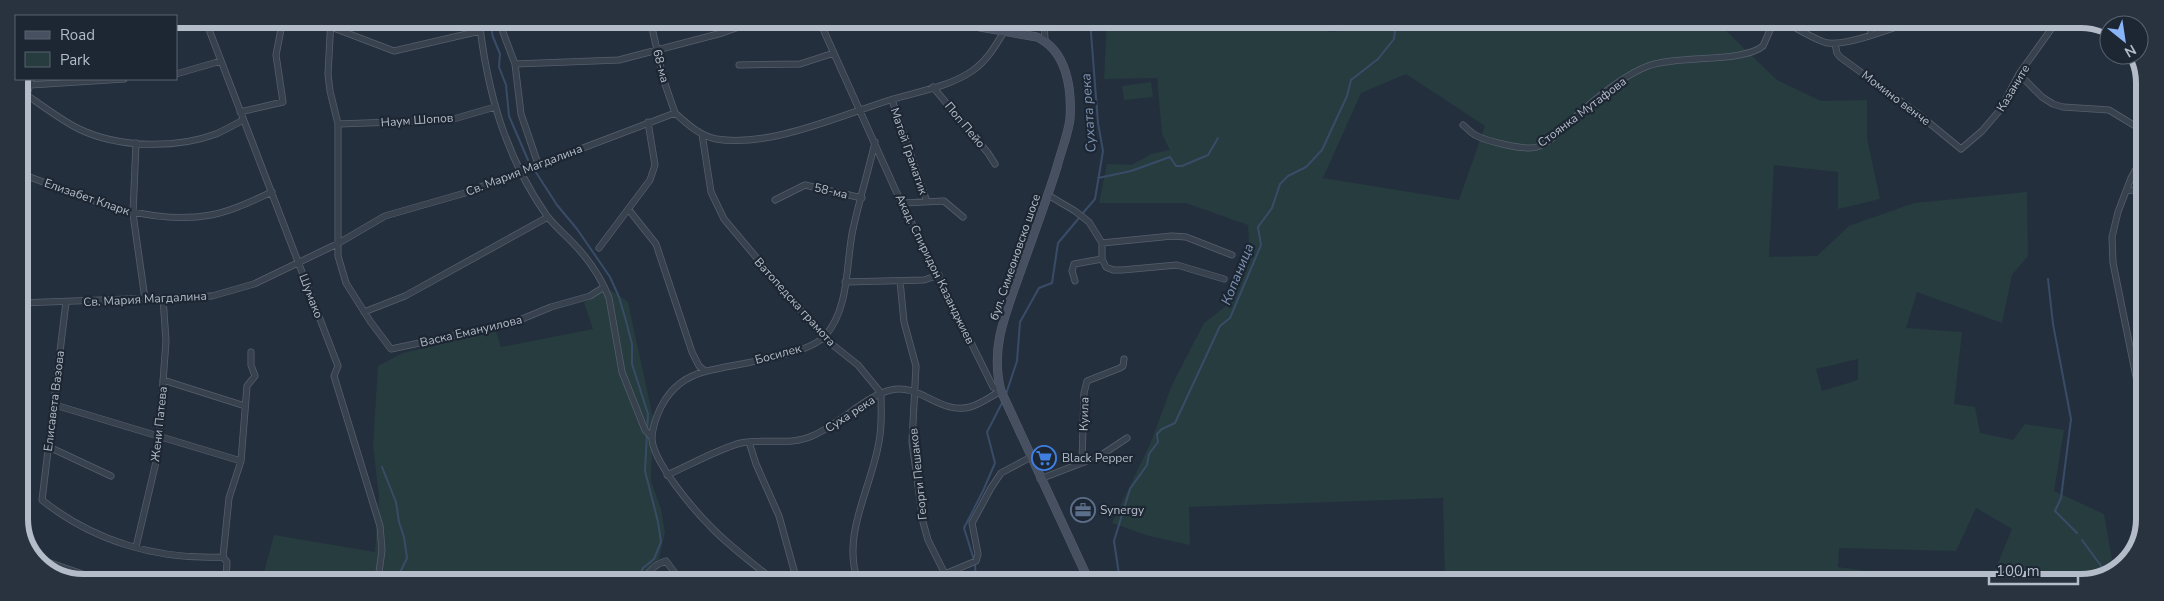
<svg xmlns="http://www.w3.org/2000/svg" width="2164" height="601" viewBox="0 0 2164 601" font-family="'Nunito Sans',sans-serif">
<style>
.green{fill:#263c3f;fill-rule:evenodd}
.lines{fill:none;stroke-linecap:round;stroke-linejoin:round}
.stream{stroke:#394c67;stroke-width:2}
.street-casing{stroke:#565f6c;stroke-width:7}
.secondary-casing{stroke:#565f6c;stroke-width:9}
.street{stroke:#38414e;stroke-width:5.5}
.secondary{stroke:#465061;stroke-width:8}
.labels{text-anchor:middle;stroke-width:4.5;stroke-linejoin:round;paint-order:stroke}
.street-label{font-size:12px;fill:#b4bcc9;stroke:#1d2633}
.poi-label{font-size:12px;fill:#b4bcc9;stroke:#1d2633;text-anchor:start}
.water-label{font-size:14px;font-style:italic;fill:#7c92b1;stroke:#1d2633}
.rim{fill:none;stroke:#b4bcc9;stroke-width:6}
</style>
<rect width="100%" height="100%" fill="#242f3e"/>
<path class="green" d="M1107,20H1327L1329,32L1385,27L1389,20H1679L1685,25L1701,20H1715L1777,80L1821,101L1867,100V138L1880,199L1838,209V172L1774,165L1769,257L1817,256L1849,226L1914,203L2027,192L2028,256L2012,275L2002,323L1917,292L1906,328L1962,332L1954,404L1975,407L1980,433L2013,440L2025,424L2064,430L2054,491L2104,514L2114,571L2082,582H1990L2012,529L1976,508L1956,551L1839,548L1838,567L1941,582H1445L1443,498L1189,507L1190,545L1149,536L1112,523L1151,442L1172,385L1204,323L1226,306L1250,262L1248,225L1186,203H1099L1107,164L1132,165L1151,154L1170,150L1162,134L1157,78L1104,79ZM1406,74L1485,126L1459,200L1323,178L1361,93ZM1858,359V380L1822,391L1816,369Z
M1151,82L1153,97L1124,100L1122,86Z
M603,285L628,302L653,418L651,481L661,509L665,532L658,563L645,581L262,580L274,535L375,552L379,497L373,446L378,366L403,353L496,331L501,347L593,329L584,303Z"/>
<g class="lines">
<path class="stream" d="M489,19L493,37L500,54L499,67L506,85L509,116L528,160L557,205L577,229L610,277L619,297L626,321L632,344V364L648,414L645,471L658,522L661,542L654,559L643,568L637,581
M1098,178L1131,171L1170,157L1176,166H1182L1208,155L1218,138
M1082,214L1095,199L1103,151L1098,123L1090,20
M2048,279L2053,324L2071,419L2061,498L2055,511L2077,533
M1006,394L1017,361L1020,322L1039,288L1052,283L1058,243L1079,218
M382,467L396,502L399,522L404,537L407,558L396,581
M2082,540L2107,574
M974,560L964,528L983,491L995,463L987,432L1003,401
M975,564L976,581
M1120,581L1114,541L1130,489L1147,465L1149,454L1158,442L1157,434L1162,429L1175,423L1220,326L1230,318L1261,245L1258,227L1272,208L1280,184L1288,176L1306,167L1322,150L1347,96L1351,80L1378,59L1394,39L1396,20"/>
<defs>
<path id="street" d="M205,19L338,366L334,376L380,526L382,550L378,580
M331,19L328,74L330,91L338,124V256L346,283L370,321L391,349L510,324L551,307L590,296L604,287
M479,19C487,91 505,156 547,216C554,225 563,233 571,241C587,257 601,277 609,298L622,372L645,430L652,437
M498,19L515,64L521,114L538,164
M650,19L664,81L675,113
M819,20L895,189L993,387L1001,391
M1044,20L1045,40
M1782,21C1796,27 1809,37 1824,42C1840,49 1896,27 1913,21
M1870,21L1871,35
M331,27L394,51L480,31
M1835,44L1837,53L1840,57L1916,112L1961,149L1982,131L2000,110L2019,74L2057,21
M515,64L619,60L722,33L761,19
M739,65L800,64L834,53
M176,74L221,61
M2019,74L2042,97L2053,104L2063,107L2109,110L2145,132
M30,85L124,79
M933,87L988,153L995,164
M27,95C44,107 61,120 79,129C119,148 175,149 216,134C225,130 234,125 243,120
M892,100L927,202
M240,112L283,102L276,55L283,19
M338,124L450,120L495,107
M1463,125C1467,128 1470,132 1475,135C1486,141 1525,151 1537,147C1552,142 1565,126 1576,116C1595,99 1624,75 1648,66C1678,55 1743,63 1763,46L1774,21
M19,129L31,79
M702,134L711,192L724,219L824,338L858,365L881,393C881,407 882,421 880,435C875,482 840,533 858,581
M136,143L133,214L145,299
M19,173C80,195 144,227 211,215C232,211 252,201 272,192
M2127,190L2145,191
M1048,195L1075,211L1089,222L1102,243V259L1106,267L1113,270H1122L1177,265L1224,279
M775,200L805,185L862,198
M903,203L944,201L963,217
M629,210L656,244L692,352L699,366L705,371
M1102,243L1172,236L1186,237L1232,255
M599,248L650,180L655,165L648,122
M900,281L904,322L916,366L912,442L923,522L928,540L945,574
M1075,281L1072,271L1074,264L1102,259
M845,282L924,280L939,275
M66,302L42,500C93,541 157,560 223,557
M19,303L212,296L254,284L337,244L385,216L465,193L675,113C686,123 700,136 716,139C769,148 839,116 890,100C916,92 949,87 972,71C987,61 996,45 1005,30
M364,312L405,296L548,217
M163,380L245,406
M55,405L241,461
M2144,416L2113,263L2112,237L2118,212L2131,178L2145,153
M749,442L756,464L779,516L797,581
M49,447L111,476
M1082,463L1084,393L1087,381L1120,368L1123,366L1124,359
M667,475C688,466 720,448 741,443C764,438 790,446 812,436C839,425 865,396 891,390C920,383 940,415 970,407C981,404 991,396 1001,391
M1040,479L1100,456L1127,438
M136,547L156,462L159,436L166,341L163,298
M33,557L100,580
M226,580L227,562L223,557L229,498L241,461L247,386L255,376L251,365V352
M645,581C648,571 656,564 666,561L681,581
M774,581C753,563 730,547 711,527C694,510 650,459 652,436C653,427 657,415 661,407C670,389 686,376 707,371C734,364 807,356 825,336C849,309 846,267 852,234C858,204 868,173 875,142
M928,581L976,561L978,554L972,523L991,488L1001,473L1031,457"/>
<path id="secondary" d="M968,20L980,27L1037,37C1067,51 1072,89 1070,119C1068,135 1061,151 1057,167C1046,202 1033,236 1021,270C1013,292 1005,313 1000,335C996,355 996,372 1001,391L1089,581"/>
</defs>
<use href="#street" class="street-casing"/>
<use href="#secondary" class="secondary-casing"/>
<use href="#street" class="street"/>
<use href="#secondary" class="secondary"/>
</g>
<defs>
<symbol id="supermarket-ring" viewBox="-11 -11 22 22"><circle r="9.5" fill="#1d2633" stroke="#3f7fe0" stroke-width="1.5"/><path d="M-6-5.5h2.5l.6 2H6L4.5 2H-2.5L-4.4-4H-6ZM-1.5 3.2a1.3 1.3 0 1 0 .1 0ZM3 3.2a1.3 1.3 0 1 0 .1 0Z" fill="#3f7fe0"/></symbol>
<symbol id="office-ring" viewBox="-11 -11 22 22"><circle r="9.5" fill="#1d2633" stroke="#5c6f8a" stroke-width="1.5"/><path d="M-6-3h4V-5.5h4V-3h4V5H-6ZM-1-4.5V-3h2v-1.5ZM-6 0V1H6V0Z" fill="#5c6f8a"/></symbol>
</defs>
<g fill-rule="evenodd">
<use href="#supermarket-ring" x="1030" y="444" width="28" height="28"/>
<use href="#office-ring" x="1069" y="496" width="28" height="28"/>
</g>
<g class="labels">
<g class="street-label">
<text transform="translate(661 66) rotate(76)" y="4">68-ма</text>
<text transform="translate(2013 88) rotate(-59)" y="4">Казаните</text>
<text transform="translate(1896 98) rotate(37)" y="4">Момино венче</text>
<text transform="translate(1582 112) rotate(-37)" y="4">Стоянка Мутафова</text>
<text transform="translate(417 120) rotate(-4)" y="4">Наум Шопов</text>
<text transform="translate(965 125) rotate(50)" y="4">Поп Пейо</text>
<text transform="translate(909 151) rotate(71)" y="4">Матей Граматик</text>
<text transform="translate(524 170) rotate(-21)" y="4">Св. Мария Магдалина</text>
<text transform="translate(831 191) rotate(13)" y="4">58-ма</text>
<text transform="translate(87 197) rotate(19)" y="4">Елизабет Кларк</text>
<text transform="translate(1015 257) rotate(-71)" y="4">бул. Симеоновско шосе</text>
<text transform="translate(935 269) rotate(64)" y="4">Акад. Спиридон Казанджиев</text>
<text transform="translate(311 296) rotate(69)" y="4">Шумако</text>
<text transform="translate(145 299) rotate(-3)" y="4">Св. Мария Магдалина</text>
<text transform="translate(795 302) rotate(48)" y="4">Ватопедска грамота</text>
<text transform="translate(471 331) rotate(-13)" y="4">Васка Емануилова</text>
<text transform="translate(778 354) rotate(-15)" y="4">Босилек</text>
<text transform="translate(54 401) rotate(-83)" y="4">Елисавета Вазова</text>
<text transform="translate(850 414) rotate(-33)" y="4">Суха река</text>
<text transform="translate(1084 414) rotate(-88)" y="4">Куила</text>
<text transform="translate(159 424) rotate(-84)" y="4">Жени Патева</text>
<text transform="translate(918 474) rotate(-96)" y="4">Георги Пешаков</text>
</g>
<g class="poi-label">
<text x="1062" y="462">Black Pepper</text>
<text x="1100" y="514">Synergy</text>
</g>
<g class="water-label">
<text transform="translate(1088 113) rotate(-94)" y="5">Сухата река</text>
<text transform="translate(1237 274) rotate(-68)" y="5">Копаница</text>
</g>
</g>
<path d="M0 0H2164V601H0ZM83 28H2081A55 55 0 0 1 2136 83V519A55 55 0 0 1 2081 574H83A55 55 0 0 1 28 519V83A55 55 0 0 1 83 28Z" fill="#29323f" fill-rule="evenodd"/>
<path class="rim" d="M83 28H2081A55 55 0 0 1 2136 83V519A55 55 0 0 1 2081 574H83A55 55 0 0 1 28 519V83A55 55 0 0 1 83 28Z"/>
<rect x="15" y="15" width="162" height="65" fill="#1d2633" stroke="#59626f"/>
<rect x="25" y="31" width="25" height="8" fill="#465061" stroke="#59626f"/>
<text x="60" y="40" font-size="15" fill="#b4bcc9">Road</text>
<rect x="25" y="52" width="25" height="15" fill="#263c3f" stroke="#59626f"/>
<text x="60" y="65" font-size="15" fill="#b4bcc9">Park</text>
<g transform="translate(2124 40) rotate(150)"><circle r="24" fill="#1d2633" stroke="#59626f"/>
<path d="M0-4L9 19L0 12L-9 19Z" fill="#8ab4f8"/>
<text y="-8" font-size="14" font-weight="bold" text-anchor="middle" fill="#b4bcc9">N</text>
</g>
<path d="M1989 576v8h89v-8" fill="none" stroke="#b4bcc9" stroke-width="2.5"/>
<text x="1996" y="576" font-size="15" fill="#b4bcc9" stroke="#1d2633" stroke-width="4" paint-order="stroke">100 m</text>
</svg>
